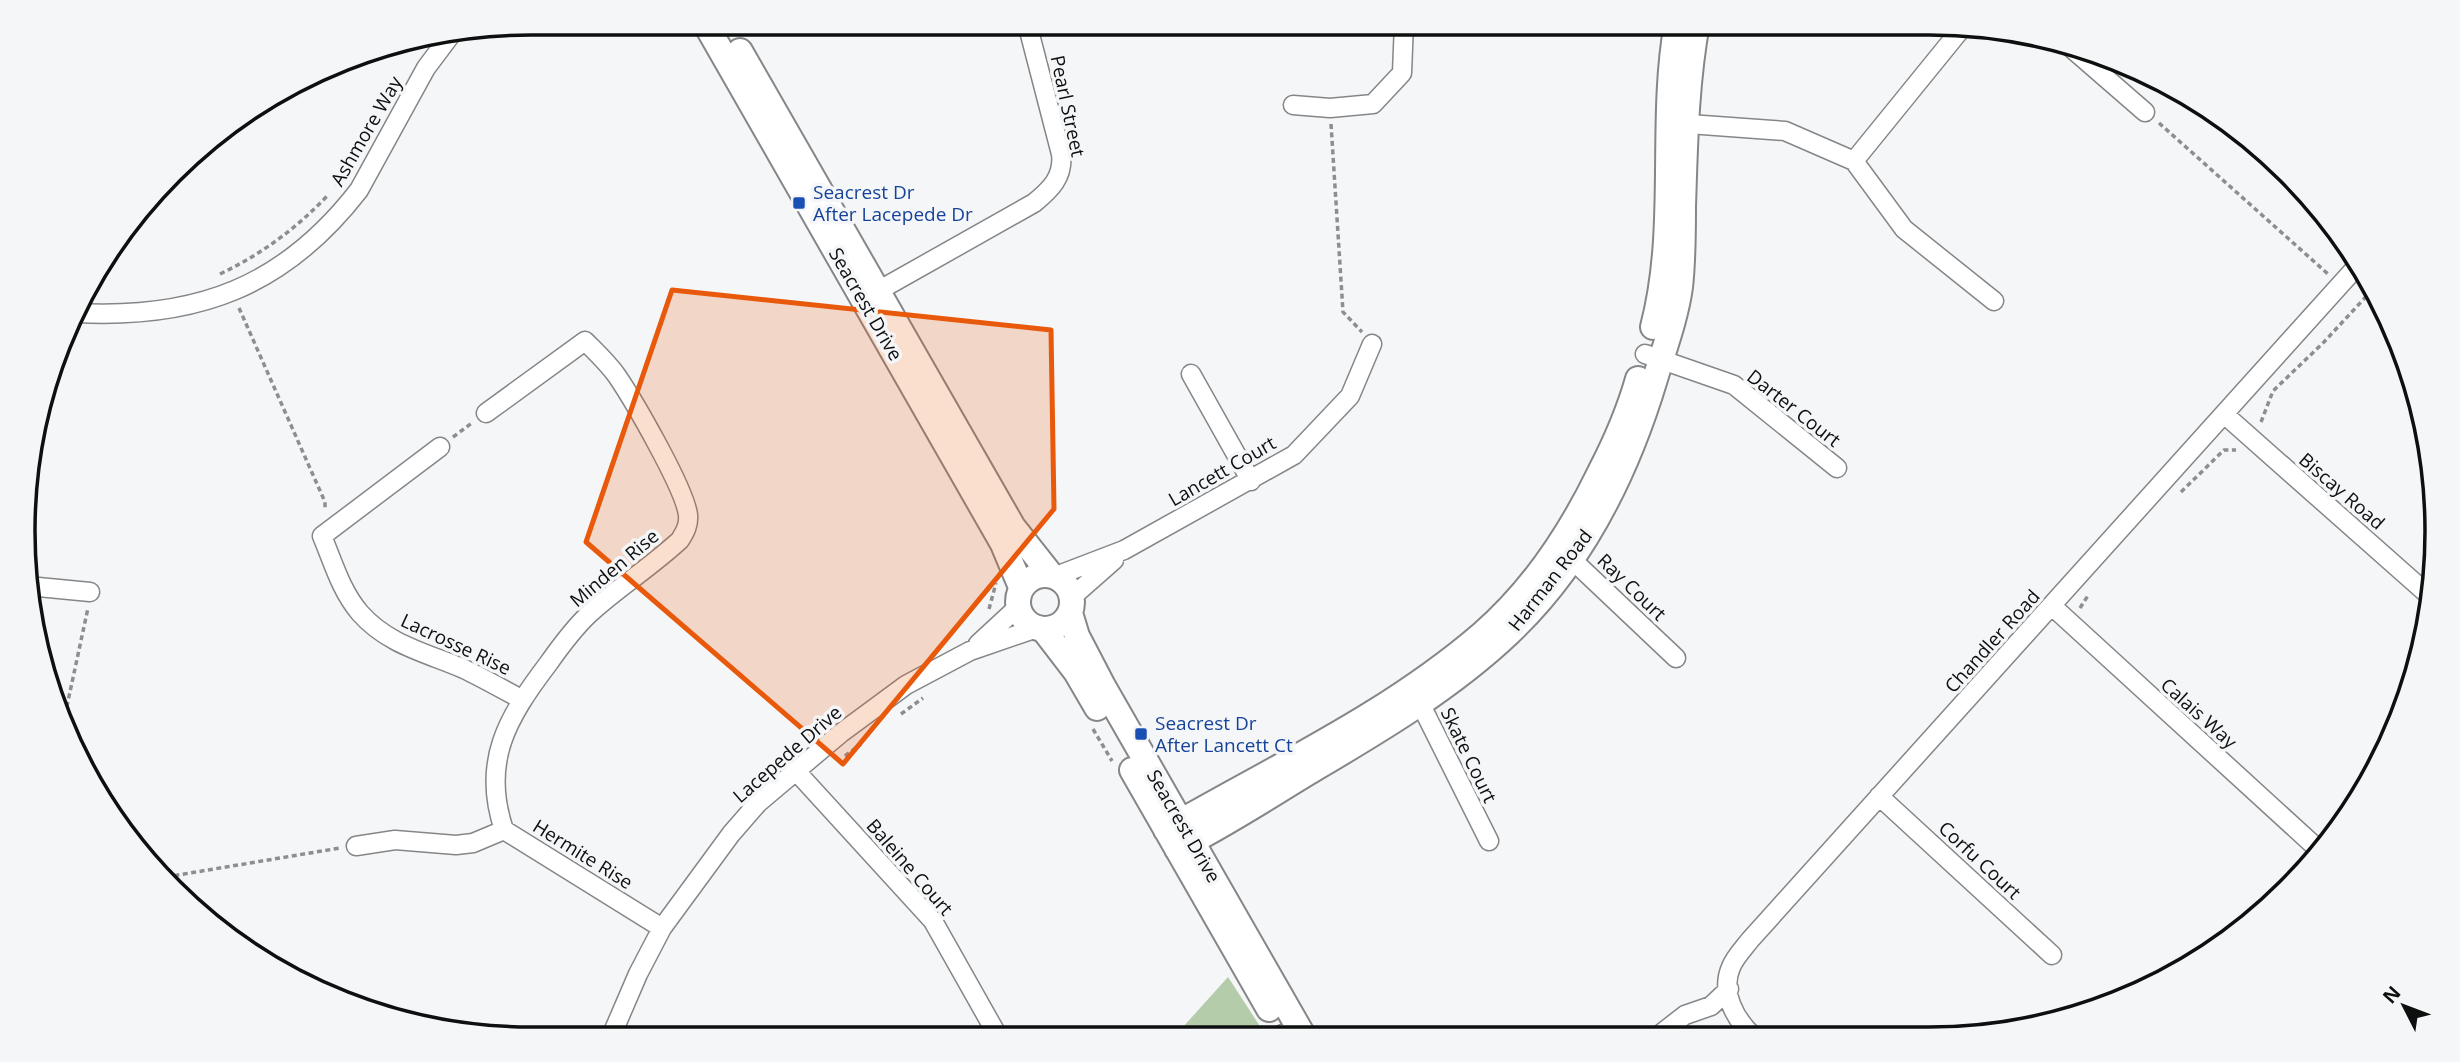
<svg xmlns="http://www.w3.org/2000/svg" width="2460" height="1062" viewBox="0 0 2460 1062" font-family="'Open Sans',sans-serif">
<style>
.green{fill:#b5ccab}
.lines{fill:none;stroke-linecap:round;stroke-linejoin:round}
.street-casing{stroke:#858688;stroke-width:21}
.secondary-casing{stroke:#858688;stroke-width:28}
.path{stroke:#8d8e8f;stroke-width:3.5;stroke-dasharray:5 3.5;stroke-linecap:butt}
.street{stroke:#fff;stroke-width:18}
.secondary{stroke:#fff;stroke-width:24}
.marked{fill:#e8590c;fill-opacity:0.2;stroke:#e8590c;stroke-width:5;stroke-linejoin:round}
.transit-dot{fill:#1a4fb4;stroke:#f5f6f8;stroke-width:2.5}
.labels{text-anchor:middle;stroke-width:7;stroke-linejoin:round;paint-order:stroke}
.street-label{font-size:19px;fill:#0e0f0f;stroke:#f5f6f8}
.transit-label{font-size:19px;fill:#164399;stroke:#f5f6f8;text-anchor:start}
.rim{fill:none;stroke:#0e0f0f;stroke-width:3.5}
</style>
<rect width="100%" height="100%" fill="#f5f6f8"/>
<path class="green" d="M1228,977L1267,1037H1174Z"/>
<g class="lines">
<defs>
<path id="street" d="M2069,46L2145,112
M1293,105L1330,108L1373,104L1402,73L1404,23
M1675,123L1785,131L1854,161L1904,229L1994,301
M1854,161L1962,28
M869,296L1034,203C1050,190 1064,177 1061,154L1027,23
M77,313C197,319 284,287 359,190L426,68L450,36
M1645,354L1734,385L1837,468
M1191,374L1251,481
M486,413L585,341C596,352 608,363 617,376C634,401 685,489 688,515C689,525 685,532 680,540C651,567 617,588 589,614C573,629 560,647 548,664C507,718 481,762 504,830
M2224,414L2433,599
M440,447L322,536C333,562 341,591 360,613C388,645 427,653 464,669C483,678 502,689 521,699
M1564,552L1676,658
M1056,576L1124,550L1294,455L1350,396L1372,344
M28,586L90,592
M1072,597L1114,560
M2052,606L2319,850
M978,644L1018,607
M1414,695L1420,703L1489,841
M795,770L933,921L999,1038
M1879,796L2052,955
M356,846L395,840L456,845L473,843L504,830L662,928
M1658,1036L1685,1015L1711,1006L1729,989
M1753,1036C1735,1019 1720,992 1731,967C1735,957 1744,948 1750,940L2359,264
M1277,1037L1283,1034
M610,1039L638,974L662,928L731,834L758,803L841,733L906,685L970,651L1037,628"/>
<path id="secondary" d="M705,23L1003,544L1021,587
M740,51L1013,527L1051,575
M1653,327C1679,228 1659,123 1677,23
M1018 602a27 27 0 1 1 54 0a27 27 0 1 1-54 0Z
M1070,613L1077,636L1103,686L1304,1037
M1043,629L1076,672L1097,708
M1132,770L1269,1009
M1166,830C1273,768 1388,715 1482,634C1533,590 1571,532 1600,472C1615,443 1629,411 1638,379
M1177,849C1224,826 1269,796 1314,769C1382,729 1452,687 1509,633C1581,565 1627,472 1655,379C1664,349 1676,317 1680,287C1683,261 1683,233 1683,207C1685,145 1686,84 1697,23"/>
</defs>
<use href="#street" class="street-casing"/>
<use href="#secondary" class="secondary-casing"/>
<path class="path" d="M2159,123L2328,274
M1331,124L1343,312L1362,332
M336,186L358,150
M220,274C262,254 297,228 329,194
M239,308L325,502V510
M2261,422L2273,391L2324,342L2374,288
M453,437L472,423
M2181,492L2224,450H2236
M2080,608L2089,594
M989,609L996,583
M901,714L923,698
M65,715L88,608
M1093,729L1112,761
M845,756L861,744
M166,877L340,848"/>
<use href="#street" class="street"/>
<use href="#secondary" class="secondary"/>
</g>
<path class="marked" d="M672,290L1051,330L1054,509L843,764L586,542Z"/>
<g class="transit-dot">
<rect x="792" y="196" width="14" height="14" rx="3.5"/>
<rect x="1134" y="727" width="14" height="14" rx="3.5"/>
</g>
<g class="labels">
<g class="street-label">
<text transform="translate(1068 106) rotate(78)" y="7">Pearl Street</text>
<text transform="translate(366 131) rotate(-60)" y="7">Ashmore Way</text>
<text transform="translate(866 304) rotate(60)" y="7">Seacrest Drive</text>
<text transform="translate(1794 408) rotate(38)" y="7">Darter Court</text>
<text transform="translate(1222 471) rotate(-30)" y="7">Lancett Court</text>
<text transform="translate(2342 491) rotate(41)" y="7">Biscay Road</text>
<text transform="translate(614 568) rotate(-40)" y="7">Minden Rise</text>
<text transform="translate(1550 580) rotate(-52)" y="7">Harman Road</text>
<text transform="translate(1632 587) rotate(44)" y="7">Ray Court</text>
<text transform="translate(1992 641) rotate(-48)" y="7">Chandler Road</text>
<text transform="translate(456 644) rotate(25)" y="7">Lacrosse Rise</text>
<text transform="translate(2199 713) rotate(42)" y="7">Calais Way</text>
<text transform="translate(787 754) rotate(-41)" y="7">Lacepede Drive</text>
<text transform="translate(1469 755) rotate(64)" y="7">Skate Court</text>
<text transform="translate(1184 826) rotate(60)" y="7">Seacrest Drive</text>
<text transform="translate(583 854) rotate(32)" y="7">Hermite Rise</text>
<text transform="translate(1980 860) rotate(43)" y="7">Corfu Court</text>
<text transform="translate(910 867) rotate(49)" y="7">Baleine Court</text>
</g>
<g class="transit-label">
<text x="813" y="199">Seacrest Dr<tspan x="813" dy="22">After Lacepede Dr</tspan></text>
<text x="1155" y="730">Seacrest Dr<tspan x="1155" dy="22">After Lancett Ct</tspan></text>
</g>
</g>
<path d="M0 0H2460V1062H0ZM531 35H1929A496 496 0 0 1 2425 531V531A496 496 0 0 1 1929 1027H531A496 496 0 0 1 35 531V531A496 496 0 0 1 531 35Z" fill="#f5f6f8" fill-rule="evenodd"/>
<path class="rim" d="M531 35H1929A496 496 0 0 1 2425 531V531A496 496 0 0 1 1929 1027H531A496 496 0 0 1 35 531V531A496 496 0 0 1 531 35Z"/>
<g transform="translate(2404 1006) rotate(312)" stroke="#f5f6f8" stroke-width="5" paint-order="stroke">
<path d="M0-5L12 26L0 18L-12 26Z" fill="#0e0f0f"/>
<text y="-10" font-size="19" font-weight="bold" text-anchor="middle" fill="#0e0f0f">N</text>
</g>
</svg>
